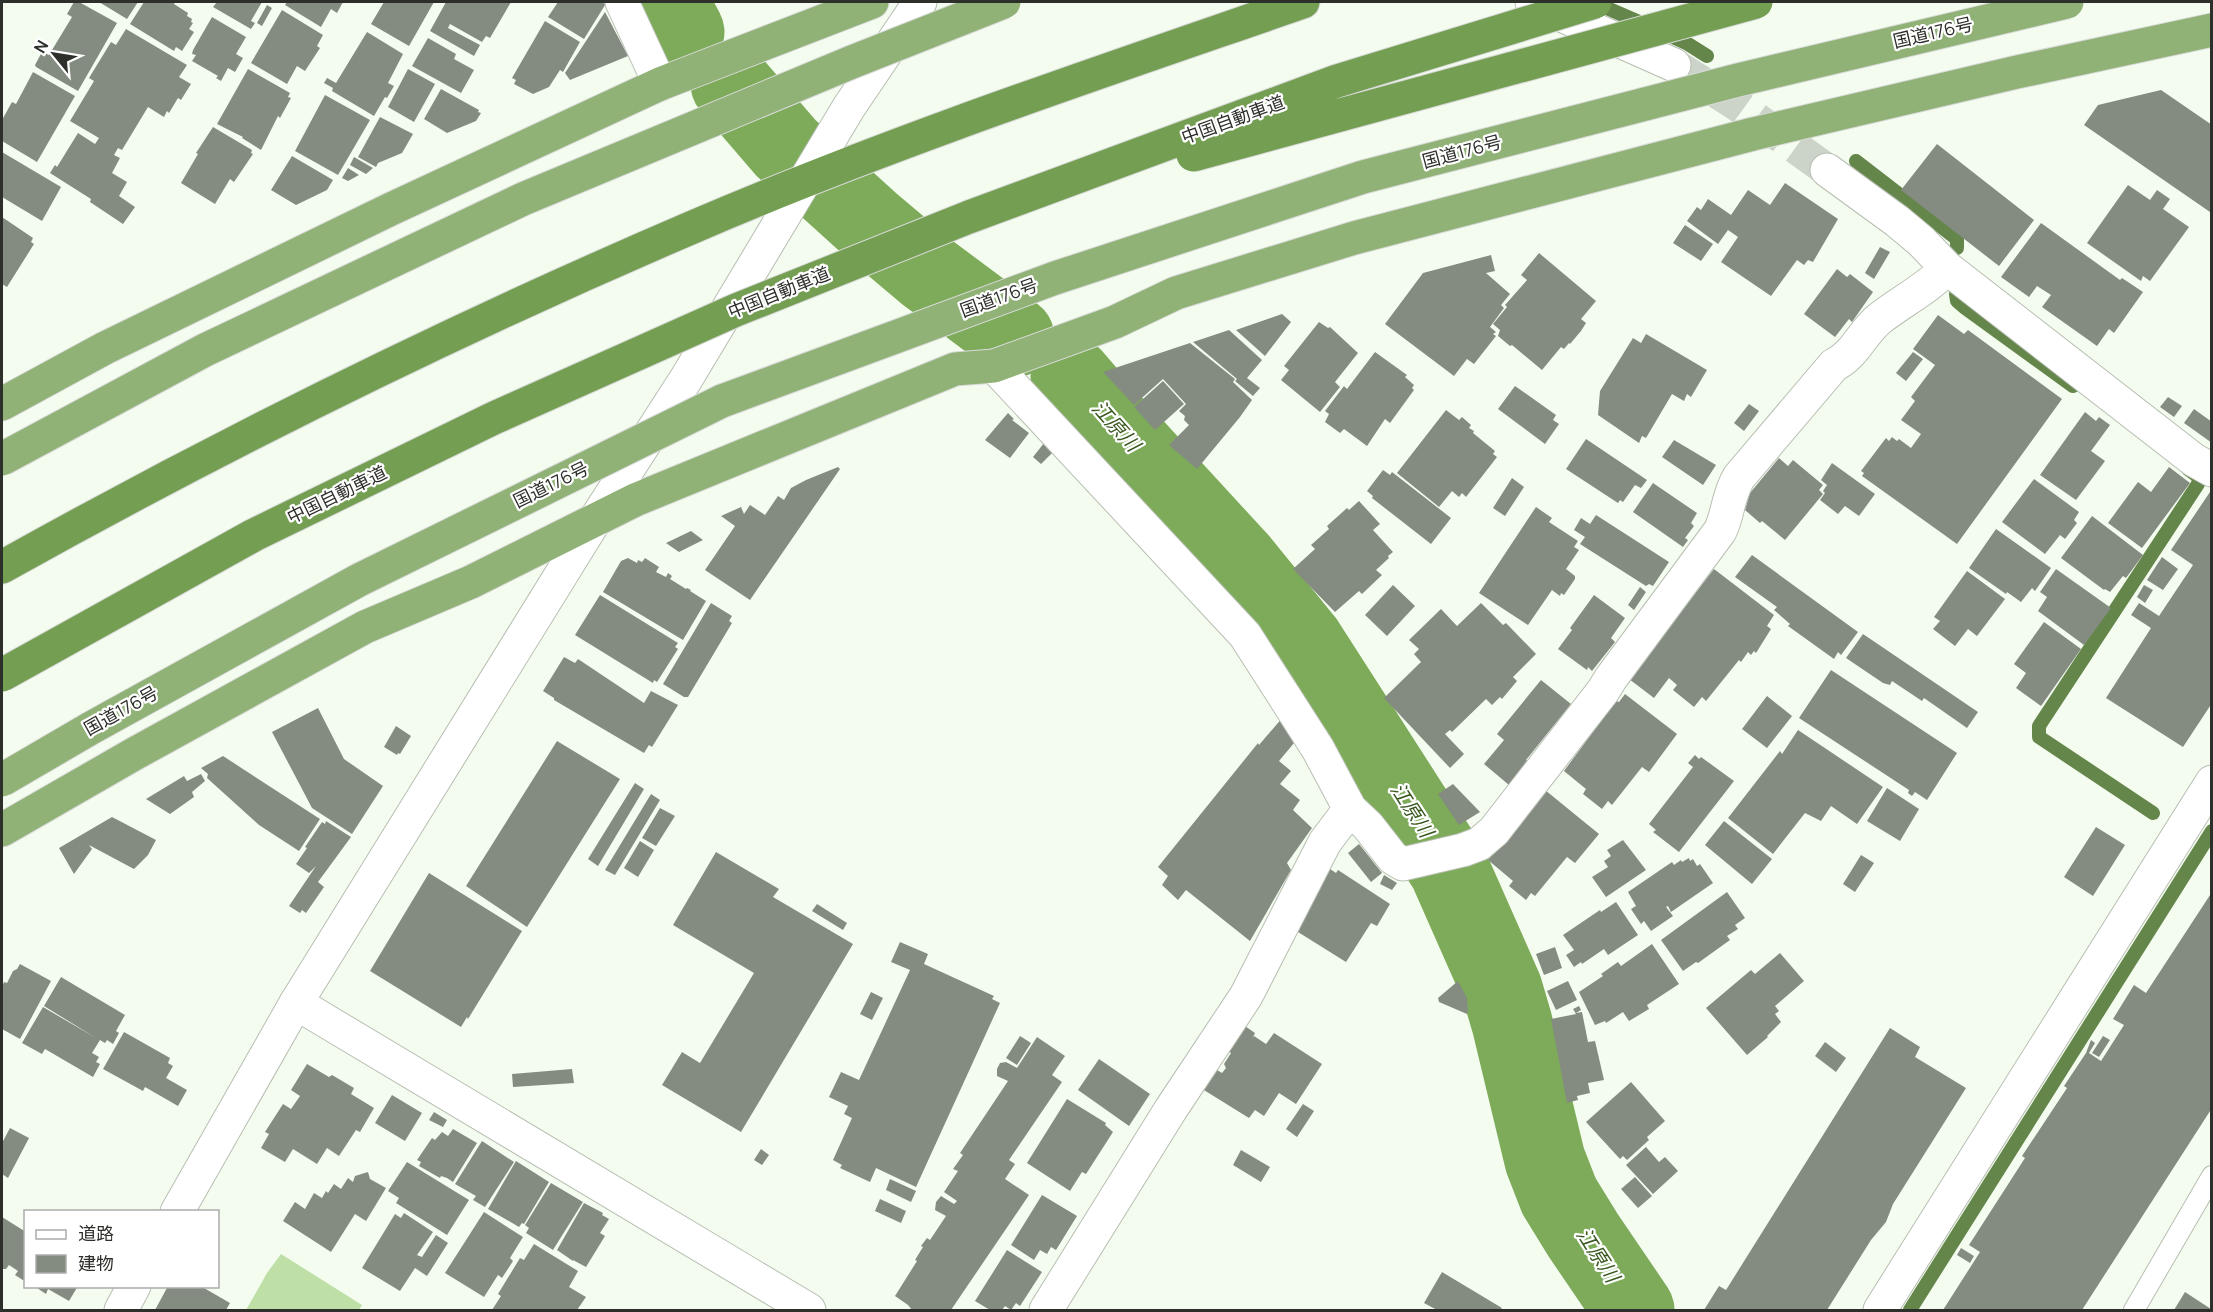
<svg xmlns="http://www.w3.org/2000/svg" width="2213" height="1312" viewBox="0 0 2213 1312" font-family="Manrope,'Noto Sans JP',sans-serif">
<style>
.green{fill:#bee0a7}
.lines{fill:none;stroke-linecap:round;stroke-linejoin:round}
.stream{stroke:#65864b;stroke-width:14}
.river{stroke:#7dab59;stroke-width:81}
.building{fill:#848b80}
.minor-tunnel{stroke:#ccd3c9;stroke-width:33;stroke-dasharray:33 16;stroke-linecap:butt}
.service-casing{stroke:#b7beb2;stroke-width:22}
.minor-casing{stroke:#b7beb2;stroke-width:35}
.tertiary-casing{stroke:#b7beb2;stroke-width:35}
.trunk-casing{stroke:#d9dad9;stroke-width:35}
.motorway-casing{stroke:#d9dad9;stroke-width:35}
.service{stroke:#fff;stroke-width:20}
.minor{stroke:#fff;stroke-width:33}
.tertiary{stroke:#fff;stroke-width:33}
.trunk{stroke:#90b276;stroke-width:33}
.motorway{stroke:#749f53;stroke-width:33}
.trunk-bridge-casing{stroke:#d9dad9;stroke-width:35;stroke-linecap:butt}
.motorway-bridge-casing{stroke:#d9dad9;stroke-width:35;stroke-linecap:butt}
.trunk-bridge{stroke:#90b276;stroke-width:33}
.motorway-bridge{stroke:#749f53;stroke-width:33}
.labels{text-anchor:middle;stroke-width:4.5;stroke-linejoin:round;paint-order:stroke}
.street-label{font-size:18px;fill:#2d2f2b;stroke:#fff}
.water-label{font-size:20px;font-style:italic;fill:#3a5920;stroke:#fff}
</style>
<rect width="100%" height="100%" fill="#f4fcf0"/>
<path class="green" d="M281,1254L362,1305L359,1310H246L267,1273Z"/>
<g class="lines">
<path class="stream" d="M1593,2L1646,25
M1664,33L1688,44L1707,56
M1856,161L1957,239V248
M1956,294L1957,301L1964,307L2073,386
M2153,813L2039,737V726L2198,484L2199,477L2188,469
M1910,1310L2212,831"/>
<path class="river" d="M668,2L684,32
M731,84L786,148L871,225L928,273L1014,337
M1071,377L1114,427L1239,563L1304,643L1449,869L1502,989L1512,1023L1545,1160L1559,1196L1583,1235L1634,1310"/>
</g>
<path class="building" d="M74,2H79L117,23L78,91L36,67L35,65L42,52L49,55L72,17L67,14Z
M99,2H138L127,19Z
M144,2H175L174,4L188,13L187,16L192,19L191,22L193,23L189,29L194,32L182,51L176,47L174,51L130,24Z
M217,2H262L251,21L255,23L251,29L213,7Z
M287,2H343L337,13L331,9L321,27L285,5Z
M384,2H434L409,46L371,24Z
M446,2H511L490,38L486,36L482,42L450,24L448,28L480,45L474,56L430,31Z
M558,2H604L605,5L584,39L548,17Z
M267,5L272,8L262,26L257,23Z
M282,10L323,35L317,46L320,48L305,71L297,66L287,84L251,63Z
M605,12L628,56L570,80L565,73Z
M212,17L246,37L236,54L243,58L235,72L228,68L221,81L216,78L218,76L192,61L196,55L192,54L193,50Z
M545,21L580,42L563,72L560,70L549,87L533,94L514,84L516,80L512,78Z
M126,29L187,65L179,77L191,84L181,100L178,98L169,113L167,111L164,117L148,107L122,150L118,148L114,155L120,158L112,173L127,182L119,196L135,207L123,224L90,202L91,199L50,173L55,165L57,167L78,133L95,144L99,138L70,121L94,81L89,78L111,42L116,45Z
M367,32L403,54L388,83L394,86L387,98L385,97L374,116L332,91L333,88L324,83L327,78L336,83Z
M428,38L456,54L454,59L474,70L461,93L412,66Z
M248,69L290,93L288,97L291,98L280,118L278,116L261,150L242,138L243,137L217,124Z
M408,69L435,84L414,122L388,107Z
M33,72L75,96L37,162L2,141L3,124L2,120L12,102L16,104Z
M441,89L479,110L478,112L481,113L476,121L447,133L424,119Z
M2161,90L2212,125V210L2210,212L2084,125L2098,105Z
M325,95L370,120L338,175L295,151Z
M380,117L413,134L402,153L378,163L376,167L358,157Z
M213,127L252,150L251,153L253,154L234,182L230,179L215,204L181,183L198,154L196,153Z
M1937,144L2034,220L1999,266L1901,190Z
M2,152L61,187L42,221L2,197Z
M292,156L333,180L327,190L296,205L271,190Z
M354,157L373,168L366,174L350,165Z
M348,168L359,175L348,181L342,178Z
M1785,183L1838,219L1813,262L1808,260L1804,265L1797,260L1771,296L1721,262L1738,237L1728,230L1718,244L1687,221L1697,207L1701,210L1708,199L1731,215L1748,190L1770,205Z
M2128,185L2150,200L2157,190L2170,199L2163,209L2189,227L2150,281L2143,276L2141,281L2087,243Z
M2,217L33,238L31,242L34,244L7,287L2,284Z
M2041,223L2120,280L2122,278L2143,292L2114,333L2109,329L2097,346L2042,307L2051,295L2037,286L2029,297L2001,277Z
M1685,225L1713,244L1701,261L1673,243Z
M1880,247L1890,252L1874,279L1865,273Z
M1539,253L1596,301L1581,319L1586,323L1581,331L1570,344L1569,343L1564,349L1561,347L1542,370L1512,345L1510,346L1498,336L1500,330L1493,324L1507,307L1505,305L1527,280L1521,275Z
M1491,255L1495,271L1486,273L1510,294L1501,305L1504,308L1490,327L1496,332L1493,334L1496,336L1474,364L1467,359L1454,376L1385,324L1423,273Z
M1837,269L1847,277L1850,274L1873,292L1852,322L1849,319L1835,337L1804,314Z
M1282,314L1291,322L1265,356L1236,330Z
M1938,315L1964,334L1968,330L2062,399L1957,544L1862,476L1864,473L1861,471L1886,438L1889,441L1892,437L1897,441L1899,439L1911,448L1921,434L1901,420L1915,401L1911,397L1935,365L1913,349Z
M1319,322L1328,328L1330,327L1358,353L1335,382L1340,387L1320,412L1281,380L1289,370L1284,366Z
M1229,330L1262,360L1247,378L1260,388L1253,396L1235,381L1237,379L1193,342Z
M1646,334L1707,370L1691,397L1687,394L1684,401L1672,394L1646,438L1642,436L1639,443L1598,415L1600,391L1633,338L1641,343Z
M1190,343L1235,379L1233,382L1252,400L1240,417L1197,469L1169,445L1189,425L1184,420L1185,416L1179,411L1186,404L1163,379L1134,405L1103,372Z
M1375,352L1407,375L1405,377L1414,385L1412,388L1414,390L1390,423L1385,419L1367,446L1344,429L1340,433L1325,422L1329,414L1325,411L1344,386L1347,389Z
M1913,352L1923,359L1906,381L1896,373Z
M1163,381L1184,404L1155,430L1134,407Z
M1515,386L1556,415L1553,420L1559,424L1545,444L1498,409Z
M2168,397L2182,406L2174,417L2160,407Z
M1749,404L1759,411L1744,431L1734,423Z
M2194,409L2212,422V443L2184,423Z
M1446,410L1459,420L1462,417L1471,425L1469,428L1474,431L1473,433L1495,451L1493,454L1497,457L1466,497L1462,493L1459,497L1452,491L1439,507L1397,473Z
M2085,412L2096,421L2099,417L2110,425L2091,451L2105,461L2076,500L2040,475Z
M1008,413L1014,419L1012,420L1029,433L1010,458L985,440Z
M1586,439L1647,480L1641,488L1635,485L1623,502L1620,500L1618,503L1566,469Z
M1674,440L1716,465L1703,485L1662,457Z
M1044,443L1053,452L1041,464L1033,457Z
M1779,458L1788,466L1793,460L1823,485L1819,490L1823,494L1785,540L1762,521L1760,523L1745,510L1750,493Z
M1832,463L1875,494L1859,516L1845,506L1838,514L1820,500L1825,493L1823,491L1827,485L1821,480Z
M838,467L840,469L750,600L705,570L735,526L721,516L741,507L744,514L750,505L765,515L778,496L784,500L791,488L806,480Z
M2169,467L2190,483L2142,548L2108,523L2138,482L2151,492Z
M1383,470L1390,475L1392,472L1451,518L1431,544L1372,498L1373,496L1367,491Z
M1512,478L1524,487L1505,516L1493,508Z
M2034,479L2079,512L2074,520L2077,523L2065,539L2060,535L2045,554L2002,522Z
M1653,483L1697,513L1691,523L1694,526L1685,538L1688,540L1683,547L1633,512Z
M2212,489V703L2183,747L2106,698L2151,628L2131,615L2139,603L2159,616L2193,565L2171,550Z
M1359,501L1380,524L1373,530L1393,552L1388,556L1389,558L1376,570L1382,575L1362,594L1359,591L1335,612L1293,569L1315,549L1311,545L1329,529L1327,526L1347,508L1349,510Z
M1536,507L1552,518L1549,522L1578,541L1574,547L1579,550L1566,569L1575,576V579L1564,595L1561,593L1560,596L1552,590L1528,625L1479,593Z
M1596,515L1669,562L1653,586L1649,584L1646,586L1580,544L1585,537L1574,530L1581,518L1590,524Z
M2092,516L2143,555L2126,578L2123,576L2110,592L2105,589L2104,590L2061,558Z
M1996,529L2051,568L2035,591L2032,588L2021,602L2007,592L2006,594L1969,568Z
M691,531L703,540L679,552L666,543Z
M1752,555L1858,632L1841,655L1838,652L1834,659L1788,626L1790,624L1774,610L1777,607L1735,577Z
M2162,557L2178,569L2163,590L2147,580Z
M628,558L637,563L638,560L642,562L645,558L659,567L656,572L666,577L668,573L672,576L670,579L686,589L687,588L691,590L690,591L706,601L683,640L603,592L621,561Z
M1714,569L1774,615L1767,626L1771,629L1756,653L1754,651L1751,655L1748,652L1741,662L1739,660L1706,701L1702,697L1694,707L1673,690L1677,685L1669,678L1654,698L1629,679Z
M2056,569L2111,608L2084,645L2038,611L2047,597L2040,592Z
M1967,571L2005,599L1977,636L1968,629L1955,646L1933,629L1940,621L1934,617Z
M1393,585L1415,606L1387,636L1365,615Z
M2144,585L2153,590L2145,603L2137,597Z
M1640,587L1646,592L1634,610L1628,605Z
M600,595L678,643L675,647L678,649L657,682L654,680L653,683L575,635Z
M1594,595L1625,618L1611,638L1615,642L1592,671L1588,667L1587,670L1558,649L1572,630L1570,628Z
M711,603L732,616L729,621L732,623L688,697H684L663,684Z
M1481,603L1503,625L1506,623L1536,654L1513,677L1517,681L1502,699L1500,697L1492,705L1486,699L1452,732L1450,730L1445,734L1464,754L1450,768L1384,698L1421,662L1414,654L1419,649L1409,640L1441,609L1457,626Z
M2044,622L2081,649L2041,706L2016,688L2026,673L2014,664Z
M1863,634L1978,712L1967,728L1924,698L1922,701L1892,681L1890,685L1883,683L1846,658Z
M564,657L575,663L578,659L644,703L651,691L678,705L652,747L649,745L644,753L554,700V698L543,691Z
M1831,670L1957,753L1927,800L1915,792L1912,796L1908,793L1909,790L1799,718Z
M1541,680L1571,704L1526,760L1529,762L1509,785L1484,764L1504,740L1497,734Z
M1625,694L1677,734L1649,772L1642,767L1612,805L1608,801L1602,809L1583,794L1586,789L1564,771L1616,701L1619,702Z
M1767,696L1792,716L1767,748L1742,729Z
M318,708L344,759L383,786L352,834L312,808L272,732Z
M1283,717L1294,743L1279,761L1291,771L1280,784L1300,800L1293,810L1312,828L1287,863L1291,870L1250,941L1186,890L1178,900L1162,885L1168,876L1158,867L1258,743L1259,745Z
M396,726L411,736L400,754L398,753L397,755L384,747Z
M1798,730L1883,787L1857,824L1831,806L1821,821L1805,813L1773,854L1728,818L1780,751L1782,754Z
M557,741L620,779L527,927L466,886Z
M1695,755L1699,759L1701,757L1734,781L1679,852L1653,832L1656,830L1649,824L1693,767L1688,763Z
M223,756L320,819L299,851L259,825L207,778L208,774L201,768Z
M201,774L205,781L192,792L194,797L170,814L146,799L184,776L187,781Z
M635,783L644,789L598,866L588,859Z
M1453,784L1480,812L1459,825L1438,794Z
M1887,788L1919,809L1900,841L1867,821Z
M1545,790L1599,834L1575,863L1567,857L1535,896L1531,893L1526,900L1509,886L1513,881L1488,860Z
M651,794L660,800L615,875L605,870Z
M660,808L675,816L656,846L642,838Z
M112,817L156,840L148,855L134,869L89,845L92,849L74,874L59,848Z
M326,821L351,837L318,882L324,887L306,913L302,910L300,913L289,906L316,866L309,873L296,864L307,848L305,847L322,822L325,824Z
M1724,821L1772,859L1752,884L1705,845Z
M2096,827L2125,845L2093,896L2064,877Z
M1623,840L1646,870L1606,897L1592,877L1608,867L1604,861L1611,856L1607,850Z
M640,841L654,850L638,877L624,868Z
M1359,844L1382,873L1371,882L1348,853Z
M716,852L779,889L773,897L853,944L741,1132L662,1085L682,1052L700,1063L754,973L673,925Z
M1861,855L1874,863L1855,892L1843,884Z
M1689,858L1690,861L1693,859L1697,866L1700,864L1713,883L1671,912L1668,906L1666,907L1673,916L1651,931L1644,921L1641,924L1631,909L1636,906L1628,892L1672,862L1674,865L1681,860L1682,862Z
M1330,869L1336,873L1338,870L1390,904L1377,926L1371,923L1346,962L1298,932L1300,929L1297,927Z
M429,873L522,931L468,1019L467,1017L461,1027L370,971Z
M1384,875L1397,883L1392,890L1380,884Z
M1727,892L1745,918L1735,925L1738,929L1727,936L1730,940L1698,963L1696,962L1683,971L1661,940Z
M2212,892V1108L2082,1310H1943L1980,1252L1969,1245L2025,1158L2022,1156L2067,1088L2064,1086L2086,1053L2091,1040L2095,1043L2089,1053L2101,1061L2124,1025L2113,1019L2134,985L2146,993Z
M1616,902L1638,935L1608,955L1604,949L1582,964L1581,962L1574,967L1566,955L1574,950L1563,935L1600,910L1601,912Z
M817,904L847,923L843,930L812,911Z
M900,942L928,954L924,964L994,996L992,999L1000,1003L916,1187L876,1168L870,1182L840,1168L842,1165L833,1160L852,1118L844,1114L848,1106L829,1097L841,1072L859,1080L910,970L891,962Z
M1652,944L1679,984L1647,1005L1649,1009L1629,1021L1623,1012L1606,1023L1605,1021L1595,1025L1579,992L1603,976L1601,974L1618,962L1621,966Z
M1555,947L1562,968L1544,975L1536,954Z
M1780,953L1804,981L1775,1006L1779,1011L1775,1014L1781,1022L1767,1036L1768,1037L1747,1055L1706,1008L1751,970L1755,974Z
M20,964L51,981L20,1039L2,1029V987L4,982L7,983L13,971L17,969Z
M61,977L125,1015L116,1031L119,1033L113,1044L107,1040L105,1043L100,1040L92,1053L99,1057L96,1062L100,1064L93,1077L45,1049L42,1054L22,1043L43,1007L96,1038L44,1006Z
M1458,981L1467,998L1468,1011L1467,1014L1439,1002L1438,998Z
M1568,981L1577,1000L1556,1010L1547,991Z
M871,992L883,998L872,1020L860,1014Z
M1579,1006L1581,1010L1576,1013L1582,1012L1588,1042L1595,1041L1604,1080L1588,1083L1590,1093L1577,1096L1578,1100L1567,1103L1551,1019L1576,1014L1573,1009Z
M1242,1024L1255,1033L1252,1039L1254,1036L1266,1044L1274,1033L1322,1064L1296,1104L1279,1093L1264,1116L1255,1110L1249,1118L1199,1087L1212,1067L1222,1073L1226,1068L1224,1064L1231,1053L1226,1049Z
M1890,1028L1920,1047L1915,1057L1966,1088L1893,1204L1886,1222L1871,1240L1827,1310H1704L1719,1286L1726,1290Z
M124,1032L170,1058L168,1063L173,1066L166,1078L187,1090L178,1106L145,1087L143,1091L103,1069Z
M1020,1036L1031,1043L1017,1065L1006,1058Z
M2103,1036L2110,1040L2099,1057L2092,1053Z
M1037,1037L1065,1056L1052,1075L1062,1082L1009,1160L1015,1164L1005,1179L1029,1195L951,1310H912L908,1305L895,1296L917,1261L915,1260L923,1247L921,1246L927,1238L930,1240L946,1216L935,1210L936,1202L941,1196L954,1204L957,1201L944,1192L958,1171L953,1169L963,1155L960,1153L1008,1081L997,1076V1069L1000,1063L1006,1062L1017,1068Z
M1825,1042L1846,1058L1836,1072L1815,1056Z
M1099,1059L1150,1094L1129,1126L1078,1090Z
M307,1064L329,1077L332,1075L354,1088L351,1094L374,1108L360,1132L356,1130L339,1156L327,1148L317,1164L293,1149L285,1162L261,1148L269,1134L265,1132L283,1104L291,1109L300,1096L291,1090Z
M572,1069L574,1083L513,1087L512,1074Z
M1631,1082L1665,1121L1647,1137L1649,1140L1627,1160L1623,1156L1620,1159L1586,1122Z
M392,1095L422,1113L405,1141L375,1123Z
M1067,1099L1106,1123L1105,1125L1113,1132L1086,1174L1082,1172L1070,1191L1027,1163Z
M1303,1104L1314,1111L1297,1137L1286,1129Z
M434,1112L447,1120L443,1127L429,1120Z
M10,1128L29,1138L8,1178L2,1174V1143Z
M453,1129L477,1143L453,1182L447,1178L441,1176L440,1178L419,1166L421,1162L417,1160L432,1138L435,1140L442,1132L448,1136Z
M482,1141L514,1162L485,1207L473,1200L476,1196L455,1184Z
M1646,1147L1659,1162L1665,1157L1678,1171L1653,1194L1626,1165Z
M761,1149L769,1155L762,1165L754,1160Z
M1241,1150L1270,1167L1261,1182L1233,1165Z
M516,1161L549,1182L524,1224L522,1223L519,1227L488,1209Z
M407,1162L469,1200L447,1235L396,1203L399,1198L388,1191Z
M368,1172L370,1179L386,1188L366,1221L355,1214L331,1252L283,1221L295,1202L305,1209L314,1193L322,1198L326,1191L328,1193L334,1184L341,1189L348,1178L353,1182L355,1176Z
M1635,1177L1652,1196L1638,1208L1621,1189Z
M890,1179L916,1191L911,1202L886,1190Z
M551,1183L583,1202L553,1250L526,1233L529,1228L525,1225Z
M1042,1195L1077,1216L1056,1250L1051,1247L1047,1254L1040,1250L1034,1260L1011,1245Z
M880,1199L906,1211L901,1223L875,1211Z
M584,1203L603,1213L602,1215L609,1219L600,1233L605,1236L586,1267L573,1260V1261L557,1250Z
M484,1212L523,1237L510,1258L513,1261L502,1278L498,1275L484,1297L445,1273Z
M404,1213L433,1232L417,1255L422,1257L436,1235L448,1243L427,1276L415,1268L400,1291L362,1268L395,1214L401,1218Z
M2,1217L26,1232V1282L15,1275L18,1271L9,1265L6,1269H2Z
M534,1244L578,1271L569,1287L586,1297L577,1310H492L501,1296L498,1294L520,1258L524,1260Z
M1961,1248L1974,1256L1970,1263L1957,1255Z
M1007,1250L1042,1272L1020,1306L1016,1303L1011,1310L1005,1306L1002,1310H990L975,1301Z
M1442,1272L1502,1308L1500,1310H1437L1424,1303Z
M34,1286H78L69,1301L48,1289L46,1294Z
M168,1286H204V1288L230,1303L226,1310H155Z
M2185,1292L2211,1309L2210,1310H2174Z"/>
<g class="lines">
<path class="minor-tunnel" d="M1674,65L1736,104L1827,170"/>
<defs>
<path id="service" d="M2134,1310L2212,1176"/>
<path id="minor" d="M622,2L660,84
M1532,2L1674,65
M1827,170L1897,221L1921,241L1947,268L2194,460L2212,470
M994,366L1245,635L1318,749L1350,809
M296,1003L809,1310
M1046,1310L1171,1109L1246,996L1325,842L1350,809L1368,826L1393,858L1403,864L1463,850L1479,844L1494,831L1603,691L1611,678L1720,531C1729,513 1727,497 1739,477L1834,365C1855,355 1862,333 1879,319C1902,301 1927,289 1947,268
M1880,1310L2212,782"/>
<path id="tertiary" d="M177,1212L296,1003L595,520L686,379L849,107L920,2
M121,1310L134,1286"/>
<path id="trunk" d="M2,404L105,348L391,209L660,84L872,2
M2,830L134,754L365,627L471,582L635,500L955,369L994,366L1115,322L1176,293L1354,238L1753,134L2017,72L2212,30"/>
<path id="motorway" d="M2,567C226,442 457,328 693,227C893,141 1098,73 1303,2"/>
</defs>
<use href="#service" class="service-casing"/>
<use href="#minor" class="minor-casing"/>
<use href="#tertiary" class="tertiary-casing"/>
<use href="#trunk" class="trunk-casing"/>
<use href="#motorway" class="motorway-casing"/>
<use href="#service" class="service"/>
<use href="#minor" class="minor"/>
<use href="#tertiary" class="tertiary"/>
<use href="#trunk" class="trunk"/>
<use href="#motorway" class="motorway"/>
<defs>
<path id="trunk-bridge" d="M2,459L205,350L523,199L852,62L1004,2
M2,780L91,728L359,580L722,401L1055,278L1363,177L1738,80L2067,2"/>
<path id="motorway-bridge" d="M1193,155L1756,2
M2,675L254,535L494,418L736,310L969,217L1337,81L1595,2"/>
</defs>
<use href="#trunk-bridge" class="trunk-bridge-casing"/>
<use href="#motorway-bridge" class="motorway-bridge-casing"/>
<use href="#trunk-bridge" class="trunk-bridge"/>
<use href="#motorway-bridge" class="motorway-bridge"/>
</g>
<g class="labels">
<g class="street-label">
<text transform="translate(1933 33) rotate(-13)" y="6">国道176号</text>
<text transform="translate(1233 120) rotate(-20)" y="6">中国自動車道</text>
<text transform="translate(1462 152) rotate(-15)" y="6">国道176号</text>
<text transform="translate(779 293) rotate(-22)" y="6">中国自動車道</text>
<text transform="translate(999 298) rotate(-20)" y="6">国道176号</text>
<text transform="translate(551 485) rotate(-26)" y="6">国道176号</text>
<text transform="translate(337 495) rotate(-26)" y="6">中国自動車道</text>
<text transform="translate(121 711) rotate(-29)" y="6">国道176号</text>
</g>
<g class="water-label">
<text transform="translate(1116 426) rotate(48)" y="7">江原川</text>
<text transform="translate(1412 810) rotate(57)" y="7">江原川</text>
<text transform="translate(1598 1255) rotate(57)" y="7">江原川</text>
</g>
</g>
<rect width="2213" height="1312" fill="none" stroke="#2d2f2b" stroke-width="6"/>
<rect x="24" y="1210" width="195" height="78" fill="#ffffff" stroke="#abacaa" stroke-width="1.5"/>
<rect x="36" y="1230" width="30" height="9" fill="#ffffff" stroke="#abacaa" stroke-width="1.5"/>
<text x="78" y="1240" font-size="18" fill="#2d2f2b">道路</text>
<rect x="36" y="1255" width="30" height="18" fill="#848b80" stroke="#abacaa" stroke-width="1.5"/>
<text x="78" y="1270" font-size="18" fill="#2d2f2b">建物</text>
<g transform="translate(54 54) rotate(300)" stroke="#ffffff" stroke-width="4.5" paint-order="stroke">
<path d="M0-4.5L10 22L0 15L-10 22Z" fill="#2d2f2b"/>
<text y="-9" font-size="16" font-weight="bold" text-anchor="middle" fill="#2d2f2b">N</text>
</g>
</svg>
